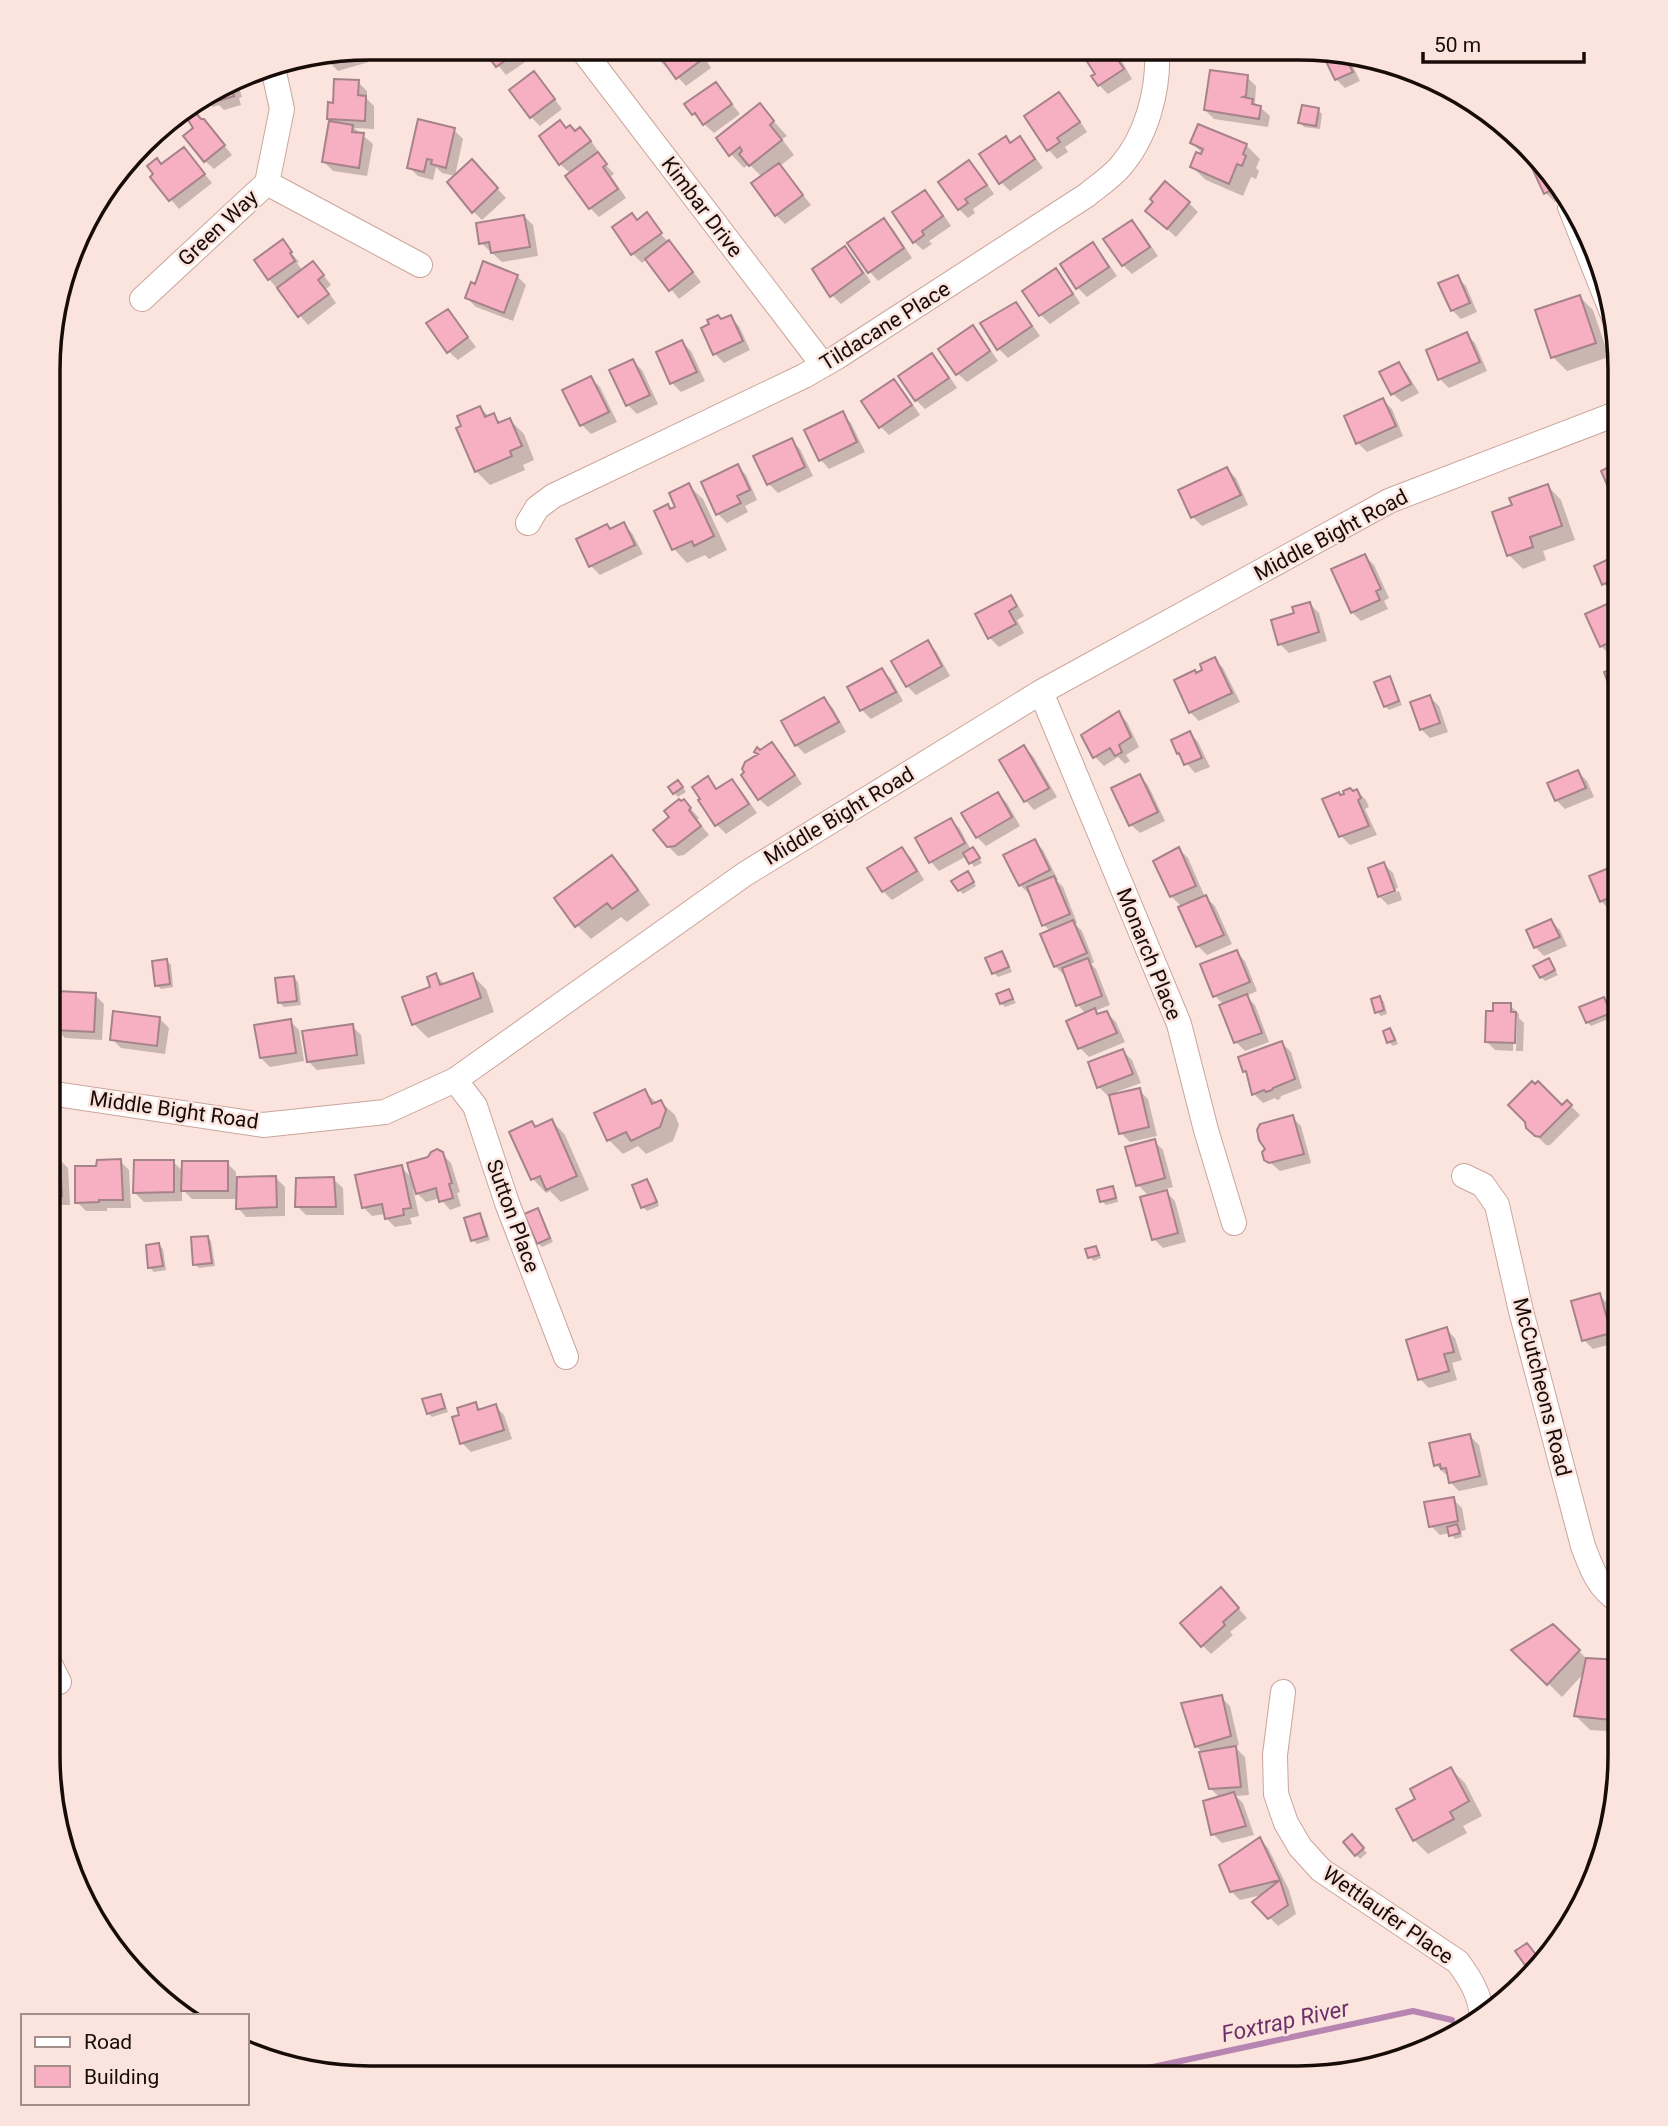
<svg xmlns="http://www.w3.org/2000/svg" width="1668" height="2126" viewBox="0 0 1668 2126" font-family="Roboto,sans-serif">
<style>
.shadow{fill:#0003}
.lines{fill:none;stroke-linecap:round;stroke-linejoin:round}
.stream{stroke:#b685b1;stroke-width:6}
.building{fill:#f7b0c2;stroke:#a6828b;stroke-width:2}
.lane-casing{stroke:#caa59b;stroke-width:14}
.street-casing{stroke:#caa59b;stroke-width:26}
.lane{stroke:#fff;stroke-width:12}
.street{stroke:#fff;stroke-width:24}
.labels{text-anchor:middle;stroke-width:5;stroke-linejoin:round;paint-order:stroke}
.street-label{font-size:21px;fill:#180c09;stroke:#fce4de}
.water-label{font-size:23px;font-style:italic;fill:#6d3069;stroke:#fce4de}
.rim{fill:none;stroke:#180c09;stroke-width:3.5}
</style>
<rect width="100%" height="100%" fill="#fce4de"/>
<path class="shadow" d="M365,48L369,62L338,71L329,62L327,54Z
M484,48H519L528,60L506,75Z
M653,48H699L711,68L686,86L669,67L667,68L658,59L651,49Z
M819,49H868V56H847V61H832Z
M1081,49H1115L1132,79L1108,94L1099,85L1098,74Z
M1215,50H1250L1251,58L1224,60Z
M1337,50H1342L1349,58L1360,81L1345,88L1336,79L1325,56Z
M1247,77L1256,86L1255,103L1270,116L1268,127L1214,119L1205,110Z
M237,81L242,97L239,98L241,105L224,110L219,105L213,107L205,99Z
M358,82L367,91V99L374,106V129L354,128L373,144L367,176L333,171L324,162L334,124L329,118L334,105Z
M542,82L562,109L540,126L531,117Z
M716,84L740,114L714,133L693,114Z
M1059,94L1068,103L1087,132L1065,147L1068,152L1057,159L1049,150Z
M760,106L787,136L782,139L794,155L780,166L811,205L785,224L776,215L753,184L762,177L749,164L744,168L731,154Z
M1318,110L1322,114L1320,129L1304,127L1300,123Z
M196,128L212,130L232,155L214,169L205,161Z
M454,130L463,139L455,176L442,173L436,167L433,180L418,176L409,167Z
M567,130L589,138L598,151L596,153L614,174L611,176L626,198L599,217L590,208L571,174L560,164Z
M1006,138L1012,144L1020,139L1028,147L1043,168L1010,191L1001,182Z
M1192,143L1246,145L1260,159L1256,168L1259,171L1256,179L1251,177L1243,196L1206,180L1192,167L1203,154Z
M184,149L212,183L179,209L152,177L162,166Z
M1530,157L1566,196L1555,202L1546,193Z
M969,162L978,171L994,194L973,209L975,213L968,218L959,209Z
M481,171L506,198L482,220L473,211Z
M925,192L934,201L951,226L929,241L932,244L923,250L914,242Z
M1189,203L1198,212L1176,237L1156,219Z
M647,214L658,227L655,228L678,252L701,282L679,299L647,259L642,263L633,254L614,228L638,221Z
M524,216L533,225L538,256L502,262L481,243Z
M884,221L893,229L912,258L878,281L870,272L850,244Z
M1132,222L1141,231L1158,256L1132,274L1123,265Z
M282,242L299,262L297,263L303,271L322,273L331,285L326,289L336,303L308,325L269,279Z
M1092,244L1101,253L1117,276L1087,297L1078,288L1062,265Z
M845,248L854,257L871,282L841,304L832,295Z
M1055,271L1064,279L1080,303L1050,324L1041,315L1025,291Z
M517,276L526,285L513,321L476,307L467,298L476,286Z
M1457,277L1466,286L1477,312L1461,319L1452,310Z
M1580,297L1593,310L1609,357L1567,371L1553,357Z
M1015,304L1024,313L1040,336L1008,358L999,349Z
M448,311L476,347L458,360L449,352Z
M730,317L739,326L750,350L724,363L715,354Z
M972,327L981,336L998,361L967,382L958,374Z
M1466,334L1475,343L1487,371L1449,388L1440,379Z
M682,342L691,351L705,381L681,392L672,383L658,353Z
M932,355L941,364L957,388L925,409L916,400L900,376Z
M633,361L642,370L658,404L637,414L628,405Z
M1399,364L1407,373L1419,393L1402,402L1393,394Z
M591,378L600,387L617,422L591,434L582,425L565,391Z
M894,381L903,390L920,415L889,435L880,426Z
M1383,400L1392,409L1403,436L1367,452L1358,443Z
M480,408L490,417L493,415L501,423L510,420L524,434L534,460L523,465L525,470L490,485L476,471Z
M842,414L851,423L865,452L829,469L821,460Z
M791,440L800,449L813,476L778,493L769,484Z
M1621,460V503L1613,495L1618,465Z
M737,466L746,475L757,500L745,506L748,512L727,523L718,514Z
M1227,469L1236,478L1248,505L1202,526L1193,517L1180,491Z
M689,486L703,499L727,550L709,559L705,555L687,563L674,549L668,506L672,510L677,507Z
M1548,486L1561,500L1575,540L1543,551L1546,560L1523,569L1509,555L1514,506Z
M623,524L632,533L643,554L600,575L591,566L578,540L611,530Z
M1365,556L1374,565L1389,598L1384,601L1388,609L1361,621L1352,612Z
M1617,557L1621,561V589L1613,592L1604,584Z
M1010,598L1019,607L1024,616L1017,620L1024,633L999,647L990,638L977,615Z
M1620,600L1621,650L1610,655L1601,646Z
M1310,604L1319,613L1327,641L1289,653L1280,644L1296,614Z
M927,642L936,651L950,676L916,695L907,686Z
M1214,659L1223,668L1240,702L1199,721L1190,712L1197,674Z
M1621,667V696L1612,687L1606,673Z
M882,670L891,679L903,701L871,719L862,710L850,688Z
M1389,678L1393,682L1402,705L1389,710L1385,706Z
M1430,697L1439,706L1448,732L1430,738L1421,729Z
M824,699L833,708L846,732L805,754L796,745L783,721Z
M1118,713L1127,722L1139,747L1126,755L1130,761L1125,764L1118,757L1104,766L1095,757L1083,736Z
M1190,733L1198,742L1210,767L1195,773L1178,753L1173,741Z
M772,744L781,753L802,784L768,807L759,799L760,755L761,752Z
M1024,747L1033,756L1057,797L1034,810L1026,801L1002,760Z
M1578,772L1587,781L1594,797L1565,809L1556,800Z
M1139,776L1148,785L1165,821L1140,833L1131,825Z
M707,779L718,790L732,781L741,790L757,813L726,834L717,825L700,801Z
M682,786L686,792L678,797L674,793Z
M1357,791L1366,800L1369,807L1365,809L1377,835L1350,845L1341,836L1325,800Z
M998,794L1007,803L1020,826L986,846L977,837Z
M684,801L699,818L697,820L709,835L684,855L678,856L668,846L672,817Z
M951,820L960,829L971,850L977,853L982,863L974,867L967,856L939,871L931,862Z
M1034,841L1043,850L1058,880H1056L1063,887L1077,923L1075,924L1082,931L1094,962L1091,964L1096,969L1110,1005L1095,1011L1100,1015L1107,1013L1116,1022L1125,1042L1089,1057L1080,1048L1068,1021L1086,1014L1078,1005L1066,974L1064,975L1055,966L1050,931L1044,925L1031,893L1029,894L1020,885L1005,856Z
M902,849L911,858L924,880L892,900L883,891Z
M1179,849L1188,858L1205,897L1215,906L1232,944L1207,955L1198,946L1182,907L1171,896Z
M612,858L626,871L650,905L627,922L621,917L591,939L577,925Z
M1384,864L1393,873L1398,888L1382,893V897L1399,891L1402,900L1388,905L1379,896Z
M1621,865L1620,916L1614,908L1610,910L1601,901Z
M971,877L976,886L963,894L959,890Z
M1551,921L1560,930L1567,946L1544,956L1535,947L1528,931Z
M1236,952L1245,961L1257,991L1246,996L1255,1005L1269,1042L1245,1051L1236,1042L1221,1006L1224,1005L1215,996Z
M1002,953L1006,957L1012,972L998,977L994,973Z
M1549,960L1558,975L1545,981L1541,977Z
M167,961L171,965L173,987L161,989L157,985Z
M436,975L445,985L472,975L486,989L494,1012L428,1038L414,1024Z
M294,978L298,982L301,1005L284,1007L280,1003Z
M1009,991L1016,1003L1005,1007L1001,1003Z
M95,995L104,1004L102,1040L65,1038L56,1029Z
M1380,998L1384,1002L1387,1014L1381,1016L1377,1012Z
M1604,999L1608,1003L1613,1017L1591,1026L1587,1022L1582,1008Z
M1510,1005L1519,1014V1018L1524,1023L1523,1051H1516L1517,1016L1514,1012L1513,1051L1495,1050L1486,1041L1494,1013Z
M160,1019L169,1028L165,1054L121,1048L112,1039Z
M290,1021L299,1030L304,1061L270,1067L261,1058Z
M352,1026L361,1035L365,1064L317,1070L308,1061Z
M1390,1030L1394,1034L1398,1044L1393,1046L1389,1042Z
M1282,1043L1291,1052L1302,1088L1281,1096L1280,1099L1277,1100L1275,1098L1263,1103L1254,1094L1249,1075L1245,1071Z
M1123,1051L1132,1060L1141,1083L1116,1092L1117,1095L1139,1090L1148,1099L1157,1136L1130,1142L1121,1133L1111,1094L1108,1096L1099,1087Z
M644,1091L657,1103L661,1102L675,1115L679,1125L673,1141L646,1154L638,1146L623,1154L609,1140Z
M1567,1102L1580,1115L1550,1145H1546L1528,1127L1562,1107Z
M1292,1117L1301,1126L1311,1163L1280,1171L1266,1159Z
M552,1121L565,1135L589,1190L561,1202L550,1191L546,1193L533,1179L532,1123L536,1128Z
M1154,1141L1163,1150L1173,1187L1147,1194L1138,1185Z
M442,1154L451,1163L460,1192L457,1193L461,1206L450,1210L440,1198L426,1202L413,1189L419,1216L410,1218L412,1224L395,1227L386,1218L385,1214L372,1216L363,1207L401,1167L413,1179Z
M59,1159L68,1168L70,1205H48V1160Z
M120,1161L129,1170L131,1208H107V1211H86L77,1202L98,1168Z
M173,1162L184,1172L227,1163L236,1172V1179L276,1178L285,1187V1216L246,1217L238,1208V1199H192L182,1189V1201L144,1202L135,1193Z
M333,1179L343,1188L344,1215H306L297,1206Z
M647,1181L651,1185L659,1206L647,1211L643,1207Z
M1112,1188L1116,1192L1118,1202L1106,1205L1102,1201Z
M1166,1192L1175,1201L1186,1242L1163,1248L1154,1239Z
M537,1210L541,1214L553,1242L542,1247L538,1243Z
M479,1215L483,1219L490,1240L477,1244L473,1240Z
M207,1237L211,1241L215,1266L199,1268L195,1264Z
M159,1245L163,1249L166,1270L154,1272L150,1268Z
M1095,1248L1099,1251L1101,1258L1094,1261L1090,1257Z
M1599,1295L1608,1304L1619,1342L1593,1349L1584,1340Z
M1446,1329L1455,1338L1462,1360L1452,1363L1457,1380L1429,1388L1420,1379Z
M440,1396L444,1400L448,1412L432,1417L428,1413Z
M475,1404L481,1410L495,1406L504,1415L512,1439L471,1452L462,1443Z
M1470,1436L1479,1445L1488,1485L1459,1491L1450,1482L1447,1473L1445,1474L1436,1465Z
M48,1486L52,1490L57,1514L48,1516Z
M1453,1499L1462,1508L1466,1530L1461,1531L1462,1537L1455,1539L1450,1533L1440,1535L1431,1526Z
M1230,1599L1247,1618L1230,1632L1233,1635L1211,1654L1202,1645Z
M1553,1626L1588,1660L1620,1662V1732L1590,1730L1576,1716L1585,1672L1562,1697L1514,1650Z
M1221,1697L1230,1706L1239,1745L1234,1746L1245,1757L1249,1795L1236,1796L1243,1803L1254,1835L1222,1843L1213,1834L1220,1798L1211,1789L1203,1753L1196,1746Z
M1451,1769L1465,1783L1482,1816L1463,1826L1467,1833L1428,1854L1414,1840L1417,1799Z
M1352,1836L1367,1853L1360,1859L1345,1842Z
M1260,1839L1268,1848L1289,1890L1296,1914L1278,1926L1255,1902L1266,1894L1240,1900L1231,1891Z
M1531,1949L1540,1961L1531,1968L1518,1952Z"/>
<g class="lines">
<path class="stream" d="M1126,2078L1148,2068L1413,2011L1452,2020"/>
</g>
<path class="building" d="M482,48H519L520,50L496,67Z
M696,48L704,58L676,79L661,58L657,60L649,49Z
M359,49L361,54L327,63L325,55Z
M822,49H838L839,53H822Z
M1079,49H1113L1116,53L1114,54L1124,69L1098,86L1091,76L1095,74Z
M1333,50L1342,51L1353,72L1335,80L1323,55Z
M1210,70L1248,75L1246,96L1243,97L1253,99L1252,104L1261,106L1259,119L1204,110Z
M534,71L555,99L530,118L509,90Z
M334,79L359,80L358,95L366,96L365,121L327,119L328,102L333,103Z
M716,82L732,104L703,125L695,113L692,115L684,104Z
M233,83L234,88L231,89L234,96L214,102L211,96Z
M1059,92L1080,122L1057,138L1060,142L1047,151L1024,116Z
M760,103L774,121L770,125L782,140L749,166L739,154L742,151L740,147L729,156L716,138Z
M1302,105L1319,108L1316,126L1298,123Z
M196,113L201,119H204L225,145L204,162L183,136L193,128L188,120Z
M418,119L455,128L446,168L431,164L432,160L427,159L424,172L407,168Z
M560,120L566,128L570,125L575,131L580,127L591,141L559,165L539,136Z
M329,121L353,125L352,132L364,133L359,168L322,162Z
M1198,124L1247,144L1243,154L1246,156L1242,166L1237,164L1229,184L1190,167L1196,152L1201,154L1203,149L1190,143Z
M1006,136L1010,143L1020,136L1035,159L999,184L979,154Z
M184,147L205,174L169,201L150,177L153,174L147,166L157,158L161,164Z
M598,152L607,164L603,167L618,189L589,209L565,176Z
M1529,156L1558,187L1544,194L1527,157Z
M472,159L498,188L472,213L447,182Z
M969,160L987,185L965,199L968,203L958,210L938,182Z
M779,163L803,195L775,216L751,183Z
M1165,181L1190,202L1167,229L1145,211L1153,202L1150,199Z
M925,190L943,216L922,231L924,235L913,243L892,212Z
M647,212L662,233L631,255L612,227L632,213L637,220Z
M524,215L530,247L491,253L489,242L479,244L476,223Z
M884,218L904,248L868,273L847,243Z
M1132,220L1150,247L1122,266L1103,239Z
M283,239L292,252L290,253L295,261L268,280L254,260Z
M669,240L693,272L669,291L645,259Z
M1093,242L1109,267L1076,289L1060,264Z
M845,246L863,273L830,297L812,269Z
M1598,257L1610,286L1614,320L1586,262Z
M313,261L324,275L318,280L329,294L298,317L277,288Z
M483,261L518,275L504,313L465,298L471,282L475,284Z
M1056,268L1073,294L1039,316L1022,291Z
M1458,275L1470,303L1451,311L1438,283Z
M1580,295L1596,343L1551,358L1535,310Z
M1016,302L1032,326L997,350L980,323Z
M448,309L468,337L447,353L426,323Z
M718,315L721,319L731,315L743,341L713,355L701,328L709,324L707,320Z
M973,325L990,351L956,375L938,349Z
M1467,332L1480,362L1438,380L1426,350Z
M682,340L697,372L670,384L656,352Z
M932,353L949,378L915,401L898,376Z
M633,359L650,395L626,406L609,370Z
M1399,362L1411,384L1391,395L1379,372Z
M591,376L609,412L580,426L562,390Z
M894,379L912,405L879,428L861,401Z
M1383,398L1396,426L1356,444L1344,416Z
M480,406L485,417L494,413L498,423L510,418L522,446L510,451L512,456L475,472L456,428L461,426L457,416Z
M843,411L857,442L819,461L804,430Z
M792,438L805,467L767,485L753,456Z
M1621,458V492L1612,496L1601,471L1615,464L1614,461Z
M738,464L750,490L737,496L741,503L716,515L701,482Z
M1227,467L1241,495L1191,518L1178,490Z
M689,483L714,536L694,546L692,541L672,550L654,511L668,504L670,509L675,507L669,493Z
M1548,484L1562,526L1530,537L1533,547L1507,556L1492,512L1512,505L1509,498Z
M624,522L635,545L589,567L576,539L607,524L610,529Z
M1365,554L1381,589L1376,591L1380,600L1351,613L1331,569Z
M1617,555L1621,562V576L1602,585L1594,566Z
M1011,595L1017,606L1009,611L1016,624L988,639L975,614Z
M1620,598L1621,637L1600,647L1585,614Z
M1310,602L1319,632L1278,645L1271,620L1294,613L1292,607Z
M928,640L942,666L906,687L891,661Z
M1215,657L1232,693L1189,713L1174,680L1195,670L1196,673L1202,670L1200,664Z
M1621,665V684L1610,688L1604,672Z
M882,668L896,692L860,711L847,687Z
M1390,676L1399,701L1384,707L1374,682Z
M1430,695L1440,723L1420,730L1410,702Z
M824,697L839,722L795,746L781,721Z
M1119,711L1131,737L1119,745L1122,752L1115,756L1110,748L1093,758L1081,735Z
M1190,731L1202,758L1184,765L1179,753L1177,754L1171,740Z
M772,742L795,775L758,800L741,775L744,772L742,769L745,762L758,754L754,752L757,747L760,750Z
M1024,745L1049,788L1024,802L999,760Z
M1578,770L1586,788L1555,801L1547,783Z
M1140,774L1158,812L1129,826L1111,788Z
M708,776L716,789L732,779L749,804L715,826L698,800L700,799L692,787Z
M678,780L683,787L673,794L668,787Z
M1350,788L1353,791L1357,789L1361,798L1358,800L1369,826L1339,837L1322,799L1339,792L1340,795L1344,794L1343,791Z
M998,792L1012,817L976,838L961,813Z
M679,799L681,801L684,799L691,808L689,810L701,826L675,846L667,847L653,830L669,817L664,811Z
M951,818L965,843L929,863L915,838Z
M1035,839L1050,870L1019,886L1003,855Z
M902,847L917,871L882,892L867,868Z
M973,847L980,858L969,864L963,853Z
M1179,847L1196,886L1170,897L1153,861Z
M612,855L638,890L612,909L607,903L575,927L554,898Z
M1384,862L1395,891L1378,897L1368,868Z
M1621,863L1620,909L1614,912L1608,898L1600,902L1589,876Z
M968,871L974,882L958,891L951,881Z
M1054,876L1070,914L1042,926L1027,887Z
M1206,895L1224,935L1196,947L1178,907Z
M1551,919L1560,937L1534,948L1526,930Z
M1073,920L1087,953L1054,967L1040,934Z
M1237,950L1250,982L1213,997L1200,964Z
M1002,951L1009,967L992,974L985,958Z
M1088,958L1102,996L1076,1006L1062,968Z
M1549,958L1555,970L1540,978L1533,966Z
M167,959L170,984L155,986L152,961Z
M436,973L440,985L473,973L481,998L412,1025L402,997L430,987L427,977Z
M294,976L297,1001L278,1003L275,978Z
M1009,989L1013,999L1000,1004L996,994Z
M57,991L96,993L94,1032L54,1030Z
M1247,994L1262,1033L1234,1043L1219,1005Z
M1380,996L1384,1010L1375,1013L1371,999Z
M1604,997L1611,1013L1586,1023L1579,1007Z
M1493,1003H1511V1012H1516L1515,1043L1485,1042L1486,1011H1493Z
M1095,1008L1097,1014L1107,1011L1117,1033L1078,1049L1066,1021Z
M113,1011L160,1017L157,1046L110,1040Z
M291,1019L296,1053L260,1058L254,1025Z
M353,1024L357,1055L307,1062L302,1031Z
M1390,1028L1395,1040L1387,1043L1383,1031Z
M1282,1041L1295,1079L1273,1088L1272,1090L1266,1092L1264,1090L1252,1095L1246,1071L1243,1072L1238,1057Z
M1123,1049L1133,1074L1097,1088L1088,1062Z
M1620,1074V1095L1617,1096L1610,1078Z
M1532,1081L1535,1084L1538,1081L1562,1105L1567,1100L1572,1105L1540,1137L1535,1136L1526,1128L1525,1122L1508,1105Z
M1140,1088L1149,1127L1119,1134L1109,1095Z
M645,1089L652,1104L661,1100L666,1110L660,1127L631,1141L626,1132L607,1141L594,1113Z
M1293,1115L1304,1154L1269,1163L1264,1160L1262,1152L1265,1149L1259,1140L1257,1130L1260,1124Z
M552,1119L577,1176L546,1190L540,1176L531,1180L509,1132L532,1121L535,1127Z
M1155,1139L1165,1178L1136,1186L1125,1147Z
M437,1149L443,1152L452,1183L449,1184L453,1198L439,1202L436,1188L416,1194L407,1163L428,1157L431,1152Z
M48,1158H60L62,1196L48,1197Z
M121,1159L123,1200H99V1202L75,1203V1166H96L97,1160Z
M134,1160H174V1192L133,1193Z
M182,1161H228V1191H181Z
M402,1165L411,1208L403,1209L404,1215L385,1219L382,1204L362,1208L355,1175Z
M276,1176L277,1207L236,1209L237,1177Z
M334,1177L336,1207H295L296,1178Z
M647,1179L657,1202L641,1208L632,1185Z
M1113,1186L1116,1198L1100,1202L1097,1190Z
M1167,1190L1178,1233L1152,1240L1140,1197Z
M538,1208L550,1238L537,1244L524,1214Z
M480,1213L487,1236L471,1241L464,1218Z
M208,1236L212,1263L193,1265L191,1237Z
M159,1243L163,1266L148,1268L146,1245Z
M1096,1246L1099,1255L1088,1258L1085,1249Z
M1600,1293L1611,1333L1582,1341L1571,1301Z
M1447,1327L1454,1352L1444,1354L1449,1371L1418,1380L1406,1340Z
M441,1394L445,1408L427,1414L422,1399Z
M476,1402L478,1410L496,1404L504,1430L460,1444L452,1417L459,1415L457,1408Z
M1470,1434L1480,1476L1449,1483L1446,1468L1441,1469L1440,1464L1434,1466L1429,1443Z
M1454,1497L1458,1521L1429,1527L1424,1502Z
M1457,1524L1460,1533L1449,1536L1447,1527Z
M1221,1587L1239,1608L1223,1622L1225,1625L1201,1647L1180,1623Z
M1553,1624L1580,1650L1547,1685L1511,1650Z
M1586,1658L1620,1660V1721L1574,1716Z
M1222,1695L1231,1736L1195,1747L1181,1703Z
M1236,1746L1241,1787L1209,1789L1199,1752Z
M1451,1767L1469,1801L1450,1812L1454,1819L1413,1841L1396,1809L1415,1799L1410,1789Z
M1234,1792L1246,1826L1211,1835L1203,1801Z
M1352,1834L1364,1848L1355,1856L1343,1842Z
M1260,1837L1280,1880L1230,1892L1219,1865Z
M1280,1880L1288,1905L1268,1919L1252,1902Z
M1527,1943L1537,1956L1525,1965L1515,1951Z"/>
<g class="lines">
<defs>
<path id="lane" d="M1564,208L1618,344"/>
<path id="street" d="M581,48L823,365
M267,183L420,265
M142,299L267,183L282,109L272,63
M528,523L537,508L553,496L804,376L837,357L1087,195C1098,186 1110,178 1120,167C1147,136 1159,90 1157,50
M1041,692L1179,1024L1206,1130L1234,1223
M455,1080L475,1106L507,1203L566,1357
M49,1093L263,1125L385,1112L455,1080L745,874L1041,692L1389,501L1621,412
M1464,1176L1483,1185L1497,1205L1521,1311L1583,1546C1592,1570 1598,1588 1620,1602
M47,1658L59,1682
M1283,1692L1275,1755L1276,1794L1286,1823L1300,1847L1321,1870L1458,1962C1471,1980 1481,1996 1482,2019"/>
</defs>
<use href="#lane" class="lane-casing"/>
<use href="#street" class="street-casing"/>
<use href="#lane" class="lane"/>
<use href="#street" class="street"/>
</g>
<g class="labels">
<g class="street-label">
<text transform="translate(702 207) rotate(53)" y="7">Kimbar Drive</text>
<text transform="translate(218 228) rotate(-43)" y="7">Green Way</text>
<text transform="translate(885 326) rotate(-32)" y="7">Tildacane Place</text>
<text transform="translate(1331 535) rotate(-28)" y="7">Middle Bight Road</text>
<text transform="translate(839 816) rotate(-31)" y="7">Middle Bight Road</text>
<text transform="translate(1149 954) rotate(68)" y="7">Monarch Place</text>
<text transform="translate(174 1110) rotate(8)" y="7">Middle Bight Road</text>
<text transform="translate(513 1216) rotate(70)" y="7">Sutton Place</text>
<text transform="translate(1542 1387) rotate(76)" y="7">McCutcheons Road</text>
<text transform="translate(1388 1915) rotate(35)" y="7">Wettlaufer Place</text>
</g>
<g class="water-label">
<text transform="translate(1285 2021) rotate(-12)" y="8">Foxtrap River</text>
</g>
</g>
<path d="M0 0H1668V2126H0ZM370 60H1298A310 310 0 0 1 1608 370V1756A310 310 0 0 1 1298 2066H370A310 310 0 0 1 60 1756V370A310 310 0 0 1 370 60Z" fill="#fce4de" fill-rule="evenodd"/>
<path class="rim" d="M370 60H1298A310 310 0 0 1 1608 370V1756A310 310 0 0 1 1298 2066H370A310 310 0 0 1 60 1756V370A310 310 0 0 1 370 60Z"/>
<rect x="21" y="2014" width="228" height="91" fill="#fce4de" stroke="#a18e89" stroke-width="2"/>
<rect x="35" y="2037" width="35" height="10" fill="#ffffff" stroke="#a18e89" stroke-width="2"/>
<text x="84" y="2049" font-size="21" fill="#180c09">Road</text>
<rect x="35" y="2066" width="35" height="21" fill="#f7b0c2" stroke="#a18e89" stroke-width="2"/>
<text x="84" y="2084" font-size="21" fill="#180c09">Building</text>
<path d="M1423 52v10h161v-10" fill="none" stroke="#180c09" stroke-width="3.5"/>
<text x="1434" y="52" font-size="21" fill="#180c09" stroke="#fce4de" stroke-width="5" paint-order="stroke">50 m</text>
</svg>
